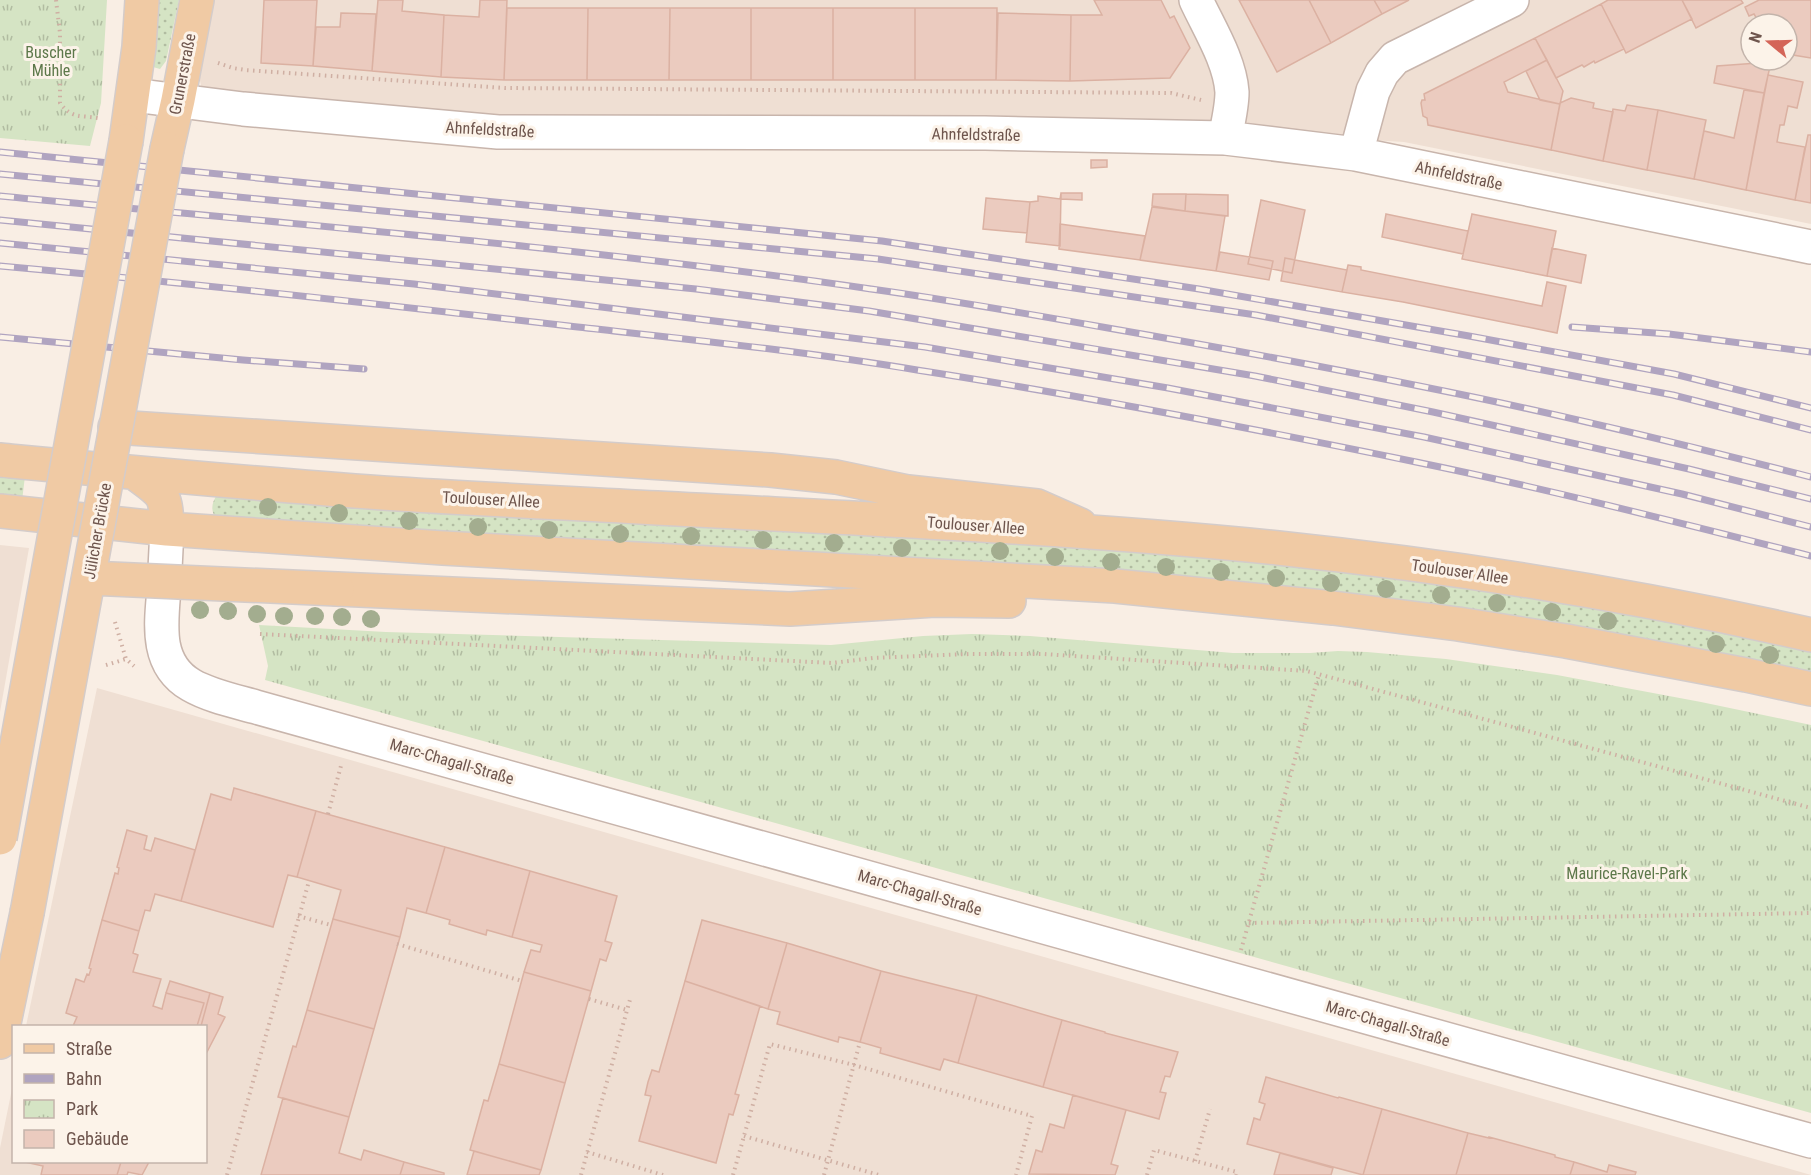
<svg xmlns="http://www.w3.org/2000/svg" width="1811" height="1175" viewBox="0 0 1811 1175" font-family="'Roboto Condensed',sans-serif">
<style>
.residential{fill:#efdfd3;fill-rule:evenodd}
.grass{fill:url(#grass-dots)}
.park{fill:url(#park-tufts)}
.building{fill:#ebcbbf;stroke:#dbb1a2;stroke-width:1.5}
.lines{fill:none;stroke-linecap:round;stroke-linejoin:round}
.minor-casing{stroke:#c8b5ac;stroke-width:36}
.major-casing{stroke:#d4ccca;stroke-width:36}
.path{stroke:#cfafa3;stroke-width:4;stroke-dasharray:1.5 4.5;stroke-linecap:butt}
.minor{stroke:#fff;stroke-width:33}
.major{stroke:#f0caa4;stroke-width:33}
.rail-casing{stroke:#b0a4c0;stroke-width:7}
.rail{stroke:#fcf3e9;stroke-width:4.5;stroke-dasharray:14;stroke-linecap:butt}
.major-bridge-casing{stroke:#d4ccca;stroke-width:36;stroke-linecap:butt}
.major-bridge{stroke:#f0caa4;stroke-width:33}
.tree{fill:#a3ad8f}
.labels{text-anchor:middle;stroke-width:6;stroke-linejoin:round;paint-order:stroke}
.park-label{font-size:16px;fill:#5d784a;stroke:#fcf3e9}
.street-label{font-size:16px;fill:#6e554d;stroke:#fcf3e9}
</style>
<defs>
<pattern id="grass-dots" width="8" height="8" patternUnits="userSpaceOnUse" patternTransform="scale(1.5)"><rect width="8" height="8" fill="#d5e4c4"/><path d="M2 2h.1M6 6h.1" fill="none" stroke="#b1bca1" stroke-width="1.8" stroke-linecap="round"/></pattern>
<pattern id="park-tufts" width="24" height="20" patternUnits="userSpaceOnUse" patternTransform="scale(1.5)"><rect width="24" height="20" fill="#d5e4c4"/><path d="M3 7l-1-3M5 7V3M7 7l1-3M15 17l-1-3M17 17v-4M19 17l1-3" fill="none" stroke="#b1bca1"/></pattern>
</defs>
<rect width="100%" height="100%" fill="#f9eee4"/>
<path class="residential" d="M206,0H1811V224L1404,142L1227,131L498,127L203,94L195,58ZM1751,24H1787V60H1751Z
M0,545L29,548L0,712Z
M97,688L1811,1175H0V1148L13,1084L14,1162H206V1026H26Z"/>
<path class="grass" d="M155,0H179L166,61L160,69L153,67L152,59Z
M0,470L25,476L22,501L0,503Z
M217,495L1078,544L1444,582L1811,646V677L1689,651L216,518C210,510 212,502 217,495Z"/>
<path class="park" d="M0,0H107L101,103L90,146L0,138Z
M259,625L386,632L831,645L923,636L972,634L1030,636L1233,653H1310L1338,651L1367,652L1446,659L1557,675L1701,702L1811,725V1113L265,680L268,666Z"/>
<path class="building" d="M264,0H317L313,66L261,63Z
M378,0H403L402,11L444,15L441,77L372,71Z
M480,0H507L504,80L441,77L444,15L479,17Z
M1094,0H1161L1170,18L1174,16L1190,48L1170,78L1070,81L1071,15H1102Z
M1239,0H1309L1331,43L1277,72Z
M1309,0H1374L1382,14L1331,43Z
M1374,0H1409L1382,14Z
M1608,0H1682L1692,19L1626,53L1601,4Z
M1682,0H1741L1743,3L1696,28Z
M1759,0H1811V58L1787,54V24H1760L1754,14L1749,16L1745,7Z
M1601,4L1624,49L1595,63L1594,61L1584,67L1582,65L1556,78L1535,38Z
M507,8H588L587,80H504Z
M588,8H670L669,80H587Z
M670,8H751V80H669Z
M751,8H833V80H751Z
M833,8H915V80H833Z
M915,8H997L996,80H915Z
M341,13L376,14L372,71L313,66L316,27H340Z
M998,13L1071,15L1070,81L996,80Z
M1535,38L1547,60L1504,82L1508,92L1560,104L1551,150L1428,125L1427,118L1423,116L1421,103L1422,100H1425L1424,94Z
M1547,60L1563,91L1560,104L1540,100L1526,71Z
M1771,62L1764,93L1714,83L1717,66Z
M1768,75L1803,82L1797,108L1788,106L1784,125H1780L1777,142L1805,147L1795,200L1746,190Z
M1744,90L1764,93L1746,190L1694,179L1704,131L1734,138Z
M1571,98L1594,103L1593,108L1613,112L1603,161L1551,150L1560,103Z
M1627,105L1658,110L1647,170L1603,161L1613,109L1625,111Z
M1658,110L1706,120L1694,179L1647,170Z
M1808,135H1811V203L1795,200Z
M1091,160H1107V167L1091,168Z
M1061,193L1060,246L1026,242L1030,202L1038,201V196L1060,199Z
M1061,193H1082V200L1061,199Z
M1153,194H1186L1185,211L1152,206Z
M1186,194L1228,195V216L1185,211Z
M986,198L1030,202L1027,233L983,229Z
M1261,200L1305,210L1292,273L1248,264Z
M1152,207L1225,216L1216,271L1140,260Z
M1386,214L1468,231L1463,254L1382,237Z
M1472,214L1556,231L1547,276L1462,259Z
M1060,224L1145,236L1140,260L1059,249Z
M1552,248L1586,255L1581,283L1547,276Z
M1220,252L1273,261L1269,280L1216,271Z
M1285,258L1347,270L1342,292L1281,281Z
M1348,265L1361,267V270L1542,306L1547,282L1566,286L1557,333L1403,302L1342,292Z
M234,788L316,811L297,877L288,875L273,927L181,901L211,794L231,800Z
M316,811L445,847L426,913L407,908L400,937L333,919L341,890L297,877Z
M127,830L147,836L144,849L151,851L155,838L195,850L181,901L155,894L150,911L145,910L139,931L102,920L115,873L118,874L119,868L117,867Z
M445,847L530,871L512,937L487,930L486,935L449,924L450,920L426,913Z
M530,871L617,896L605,941L612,943L606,961L600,959L591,991L524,972L531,950L540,952L542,945L512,937Z
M333,919L400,937L374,1029L307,1010Z
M102,920L139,931L133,953L138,955L133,972L161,979L153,1006L162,1009L166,993L204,1003L197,1026H73L77,1017L66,1013L76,979L84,982L87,974L89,975L91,969L89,968Z
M702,920L787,943L768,1009L685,981Z
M787,943L881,971L860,1042L839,1037L838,1042L777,1024L780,1012L768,1009Z
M881,971L977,995L958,1063L944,1059L940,1070L880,1053L881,1048L860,1042Z
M524,972L591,991L565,1083L499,1064Z
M170,981L210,993L201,1026H197L204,1003L166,993Z
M685,981L760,1006L735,1094L739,1095L733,1115L729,1114L716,1163L639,1141L651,1096L645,1095L648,1082L652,1070L659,1072Z
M210,993L223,997L218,1014L225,1017L206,1054V1026H201Z
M977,995L1062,1020L1043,1087L958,1063Z
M307,1010L374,1029L349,1117L278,1097L293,1046L296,1047Z
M1062,1020L1105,1032V1033L1178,1052L1170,1077L1165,1076L1160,1092L1166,1093L1159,1119L1043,1087Z
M499,1064L565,1083L541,1170L470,1150L484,1100L488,1101Z
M1266,1077L1338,1098L1339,1097L1382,1109L1363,1175L1247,1144L1254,1118L1260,1120L1265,1104L1259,1102Z
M1073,1095L1126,1110L1111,1164L1118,1166L1115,1175L1029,1174L1036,1150L1042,1152L1050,1124L1064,1128Z
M283,1098L349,1117L339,1153L361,1160L364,1150L404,1162L400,1175H261Z
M1382,1109L1468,1133L1456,1175H1363Z
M1468,1133L1489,1138V1137L1555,1155V1157L1574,1162L1570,1175H1456Z
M474,1151L541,1170L539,1175H467Z
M1280,1153L1333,1168L1331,1175H1274Z
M25,1162H121L117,1175H41L43,1166Z
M121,1162H149L142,1175L128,1172L127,1175H117Z
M404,1162L444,1173V1175H400Z
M1574,1162L1607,1172L1609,1165L1636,1172L1635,1175H1570Z"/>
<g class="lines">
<defs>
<path id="minor" d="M1196,0C1209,28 1230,61 1232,92C1232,107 1228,123 1225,138
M133,95L243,109L498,132L985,133L1225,138L1356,154L1811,247
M1356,154L1373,91L1382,73L1395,58L1512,0
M167,529C166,549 165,569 164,589C161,624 155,664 191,685C210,696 235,701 256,707L1811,1141"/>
<path id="major" d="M126,141L139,47L142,0
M167,149L178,100L197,0
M115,427L770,470L836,477L908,492L1037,506L1080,525
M0,460C128,472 255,484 383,493C474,499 566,503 657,508C864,519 1072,527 1278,548C1457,567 1636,595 1811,635
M135,473C163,494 166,492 167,529
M0,511L167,529L443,548L1115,586L1333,608L1458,624L1566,641L1746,675L1811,689
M337,589L790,609L935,600L1009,601
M0,1042L27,913"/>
</defs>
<use href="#minor" class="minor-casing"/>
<use href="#major" class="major-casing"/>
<path class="path" d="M56,0L60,33V103C72,119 80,115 98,118
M218,63L233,68L245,70L505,88L1171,93L1201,100
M115,622L126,659L134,666
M260,634L832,663L873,658L970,654H1043L1307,671L1811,808
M106,665L126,659
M328,814L342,762
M298,916L331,925
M1249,923L1811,913
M397,944L522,981
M1241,950L1319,674
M589,999L627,1010
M744,1136L879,1175
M587,1152L663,1175
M1195,1161L1210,1109
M227,1175L309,881
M581,1175L631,996
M733,1175L770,1044L854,1065L1032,1116L1016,1175
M824,1175L860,1042
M1147,1175L1154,1150L1237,1172L1236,1175"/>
<use href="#minor" class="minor"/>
<use href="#major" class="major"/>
<defs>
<path id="rail" d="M0,152L882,241L1199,289L1469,336L1674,374L1811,408
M0,174L878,259L1256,315L1673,395L1811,430
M0,196C290,224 582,247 871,289C950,300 1029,314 1108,328C1217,347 1326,367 1434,389C1560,414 1686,445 1811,477
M0,220L696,289L869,311L1255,376L1433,412L1689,469L1811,499
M0,243L414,284L925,347L1168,388L1424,437L1682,494L1811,527
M0,266C190,283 379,304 569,326C685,339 802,351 917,370C1084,396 1250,428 1416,462C1548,489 1680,523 1811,556
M1572,327L1669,334L1811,352
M0,337L243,360L364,369"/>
</defs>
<use href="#rail" class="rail-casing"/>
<use href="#rail" class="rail"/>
<defs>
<path id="major-bridge" d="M89,578L337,589
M0,838L126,141
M27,913L167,149"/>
</defs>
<use href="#major-bridge" class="major-bridge-casing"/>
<use href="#major-bridge" class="major-bridge"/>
</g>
<g class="tree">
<circle cx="268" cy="507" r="9"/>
<circle cx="339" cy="513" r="9"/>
<circle cx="409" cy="521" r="9"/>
<circle cx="478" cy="527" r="9"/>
<circle cx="549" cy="530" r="9"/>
<circle cx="620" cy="534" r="9"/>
<circle cx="691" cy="536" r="9"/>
<circle cx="763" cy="540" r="9"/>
<circle cx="834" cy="543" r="9"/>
<circle cx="902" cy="548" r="9"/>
<circle cx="1000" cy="551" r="9"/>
<circle cx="1055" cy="557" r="9"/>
<circle cx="1111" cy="562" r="9"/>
<circle cx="1166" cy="567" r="9"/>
<circle cx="1221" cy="572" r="9"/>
<circle cx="1276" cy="578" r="9"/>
<circle cx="1331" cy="583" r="9"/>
<circle cx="1386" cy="589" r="9"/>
<circle cx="1441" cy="595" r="9"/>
<circle cx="1497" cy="603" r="9"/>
<circle cx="200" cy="610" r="9"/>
<circle cx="228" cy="611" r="9"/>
<circle cx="1552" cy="612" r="9"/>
<circle cx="257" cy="614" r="9"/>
<circle cx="284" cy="616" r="9"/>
<circle cx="315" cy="616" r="9"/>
<circle cx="342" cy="617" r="9"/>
<circle cx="371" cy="619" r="9"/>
<circle cx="1608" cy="621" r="9"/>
<circle cx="1716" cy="644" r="9"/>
<circle cx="1770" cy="655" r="9"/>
</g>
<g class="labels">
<g class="park-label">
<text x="51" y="58">Buscher<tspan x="51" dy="18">Mühle</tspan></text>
<text x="1627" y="879">Maurice-Ravel-Park</text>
</g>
<g class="street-label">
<text transform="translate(182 74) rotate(-79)" y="6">Grunerstraße</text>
<text transform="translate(490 129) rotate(3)" y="6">Ahnfeldstraße</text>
<text transform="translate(976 134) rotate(1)" y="6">Ahnfeldstraße</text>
<text transform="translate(1459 175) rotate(12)" y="6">Ahnfeldstraße</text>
<text transform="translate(491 499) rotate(3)" y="6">Toulouser Allee</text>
<text transform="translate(976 525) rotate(4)" y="6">Toulouser Allee</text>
<text transform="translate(97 531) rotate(-80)" y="6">Jülicher Brücke</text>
<text transform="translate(1460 571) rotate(8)" y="6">Toulouser Allee</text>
<text transform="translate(452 761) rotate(16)" y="6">Marc-Chagall-Straße</text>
<text transform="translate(920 892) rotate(16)" y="6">Marc-Chagall-Straße</text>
<text transform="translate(1388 1023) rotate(16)" y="6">Marc-Chagall-Straße</text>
</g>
</g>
<rect x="12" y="1025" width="195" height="138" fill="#fcf3e9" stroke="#c3b4ab" stroke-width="1.5"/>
<rect x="24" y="1044" width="30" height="9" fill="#f0caa4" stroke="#c3b4ab" stroke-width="1.5"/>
<text x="66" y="1055" font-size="18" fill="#6e554d">Straße</text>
<rect x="24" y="1074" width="30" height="9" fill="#b0a4c0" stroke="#c3b4ab" stroke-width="1.5"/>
<text x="66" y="1085" font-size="18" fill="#6e554d">Bahn</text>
<rect x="24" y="1100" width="30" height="18" fill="url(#park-tufts)" stroke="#c3b4ab" stroke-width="1.5"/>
<text x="66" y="1115" font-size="18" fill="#6e554d">Park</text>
<rect x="24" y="1130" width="30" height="18" fill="#ebcbbf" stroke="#c3b4ab" stroke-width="1.5"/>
<text x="66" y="1145" font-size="18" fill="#6e554d">Gebäude</text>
<g transform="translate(1769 42) rotate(289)"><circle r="28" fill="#fcf3e9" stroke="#c3b4ab" stroke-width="1.5"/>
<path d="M0-4.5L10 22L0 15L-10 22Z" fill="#d46558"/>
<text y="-9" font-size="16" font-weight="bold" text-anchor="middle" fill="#6e554d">N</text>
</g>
</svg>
